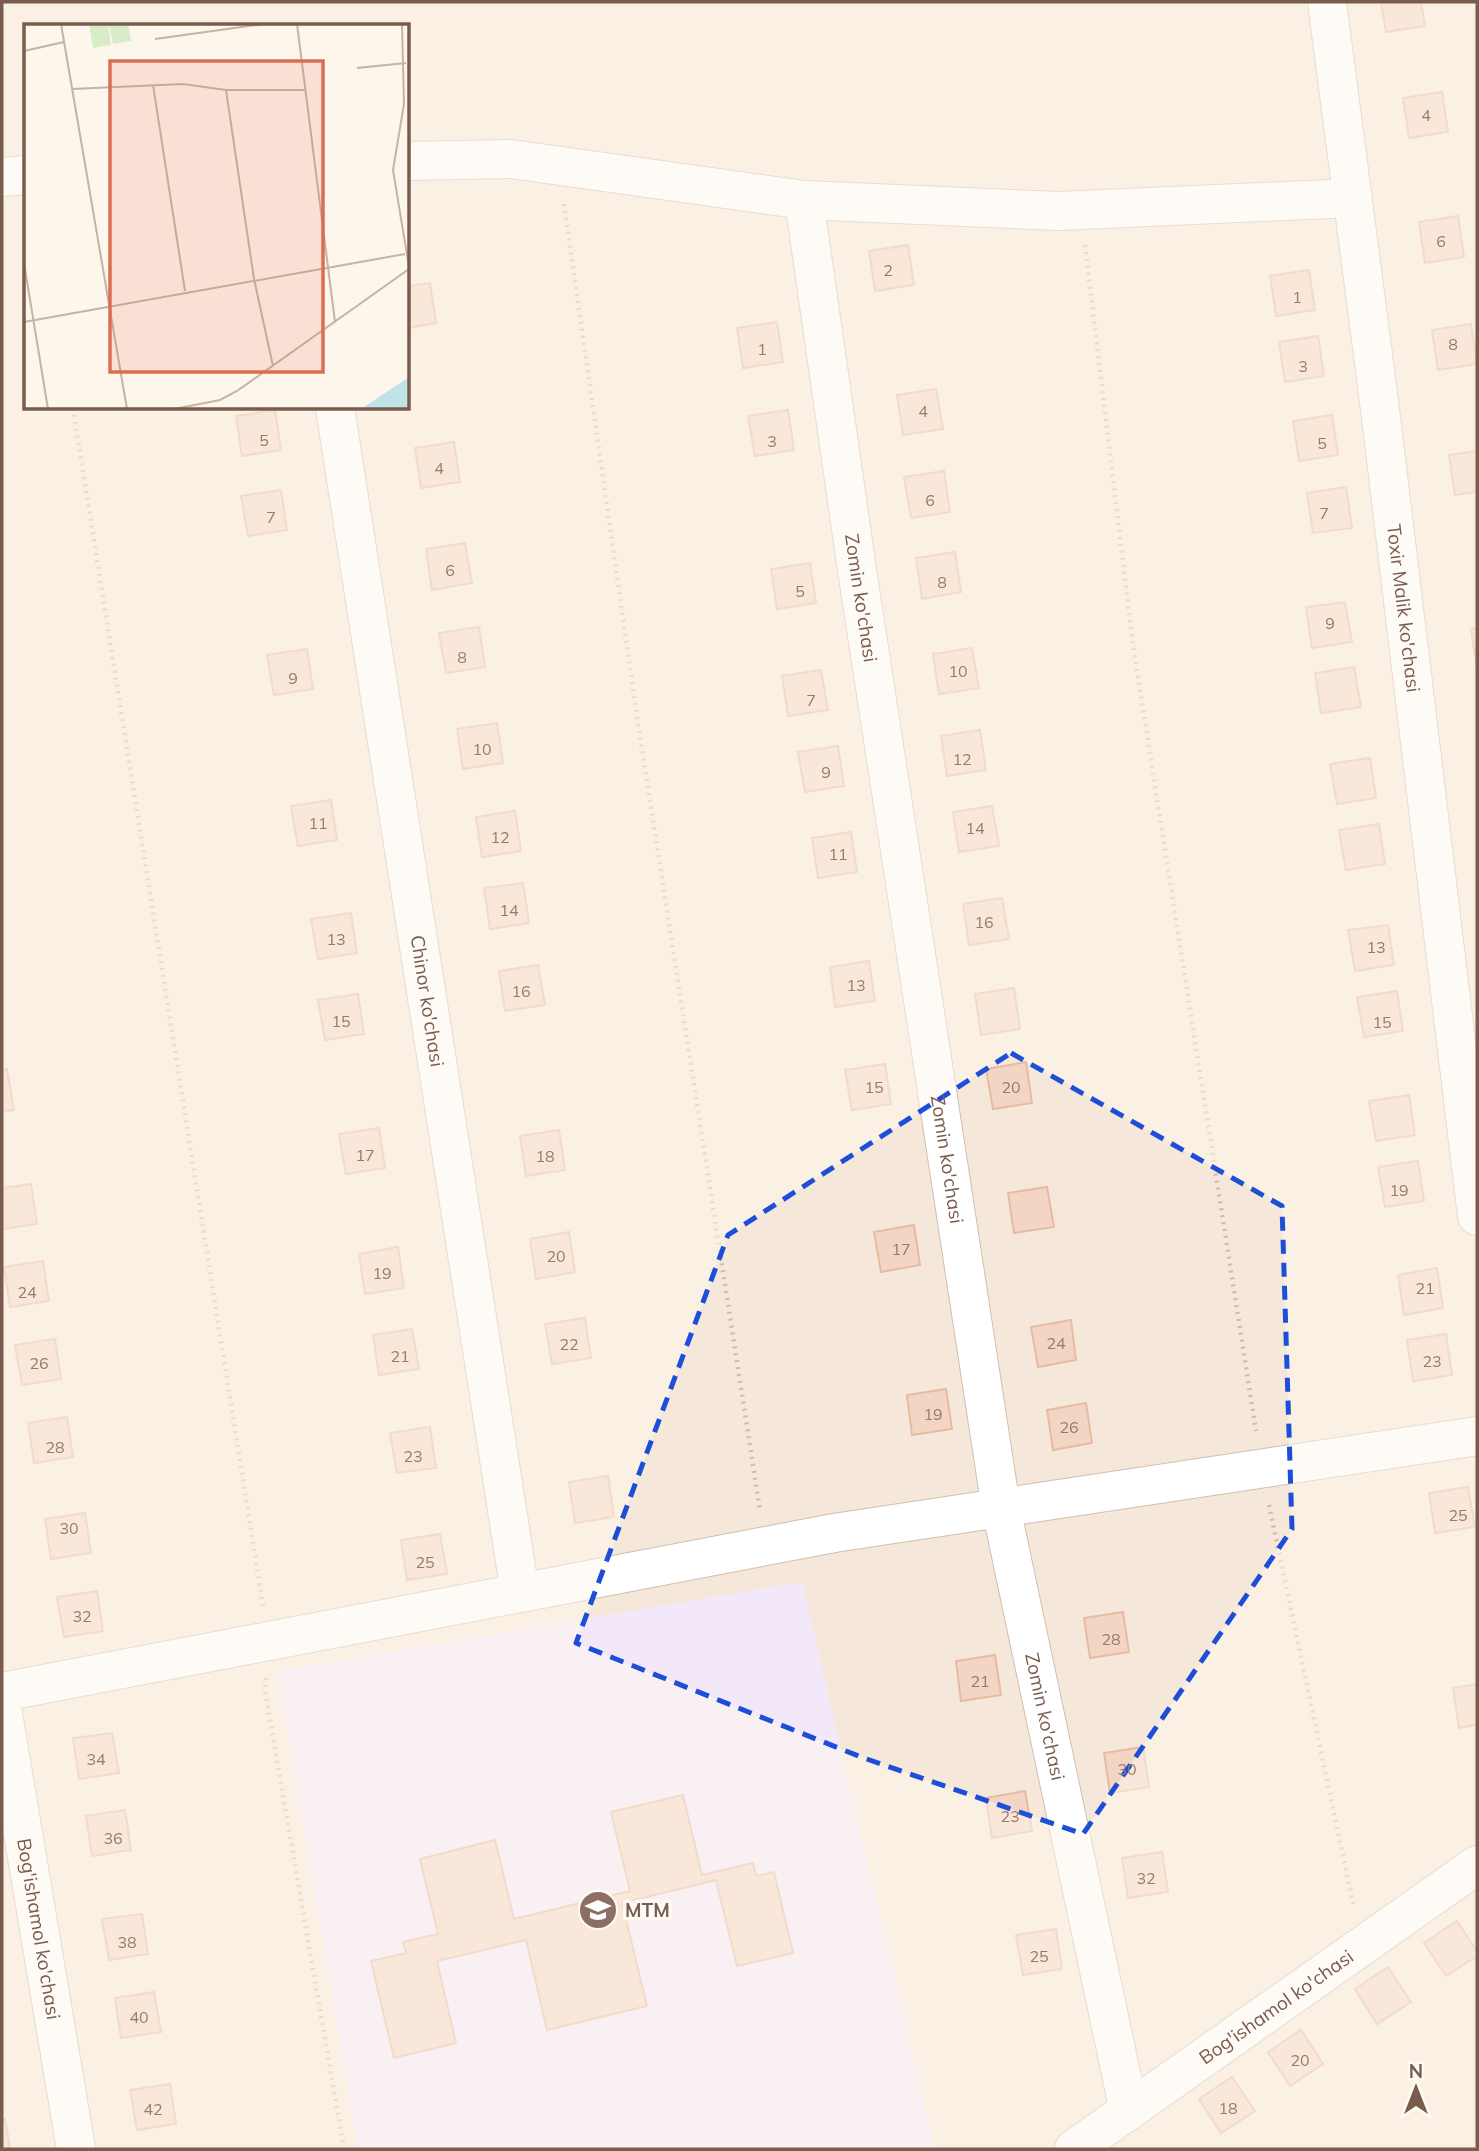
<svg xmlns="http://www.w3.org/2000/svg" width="1479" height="2151" viewBox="0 0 1479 2151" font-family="Mulish,sans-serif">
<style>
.residential{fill:#f5e8da;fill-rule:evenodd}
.education{fill:#f3e8fa}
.building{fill:#f3d5c3;stroke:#e6bba3;stroke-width:2}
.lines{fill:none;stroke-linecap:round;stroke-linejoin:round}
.minor-casing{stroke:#d1beb0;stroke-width:40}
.path{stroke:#d9b8a5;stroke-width:4.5;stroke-dasharray:2 5;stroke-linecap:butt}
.minor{stroke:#fff;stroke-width:38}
.marked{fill:none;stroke:#1d4ed8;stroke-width:5;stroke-dasharray:14 9;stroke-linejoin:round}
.labels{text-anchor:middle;stroke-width:7;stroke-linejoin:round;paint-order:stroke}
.number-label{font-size:16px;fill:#987a6a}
.street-label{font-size:19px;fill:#7a5c4d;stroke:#fffaf3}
.education-label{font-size:19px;font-weight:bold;fill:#785e54;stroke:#fffaf3;text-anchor:start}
.inset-road{fill:none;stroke:#c5b3a7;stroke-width:2}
.view{fill:#dc6d51;fill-opacity:0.15;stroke:#dc6d51;stroke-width:3.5}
.inset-edge{fill:none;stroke:#7a5c4d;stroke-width:3.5}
</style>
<rect width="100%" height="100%" fill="#fdf6ec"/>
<path class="residential" d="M2,2H1477V2149H2ZM26,26H408V408H26Z"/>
<path class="education" d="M802,1582L935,2149H358L277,1671Z"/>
<path class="building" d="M1381,2H1421L1425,26L1386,32Z
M1442,92L1448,132L1409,138L1403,98Z
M1458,216L1464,257L1425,263L1419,222Z
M908,245L914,285L875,291L869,251Z
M1309,270L1315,310L1276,316L1270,276Z
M430,283L436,323L408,328V286Z
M777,322L783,362L743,368L737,328Z
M1471,324L1477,364L1438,370L1432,330Z
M1318,336L1324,376L1285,382L1279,342Z
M936,389L943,429L903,435L897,395Z
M275,410L281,450L242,456L236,416Z
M788,410L794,450L755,456L748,416Z
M1332,415L1338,455L1299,461L1293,421Z
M454,442L460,482L421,488L415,448Z
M1477,451V492L1455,495L1449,455Z
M944,471L950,512L911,518L904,477Z
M1346,487L1352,528L1313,533L1307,493Z
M281,490L287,530L248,536L241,496Z
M465,543L472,583L432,590L426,549Z
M955,552L961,592L922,599L916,558Z
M810,563L816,603L777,609L771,569Z
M1345,602L1352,642L1312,648L1306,607Z
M479,627L485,667L446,673L439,633Z
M1477,628V669L1471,629Z
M972,648L979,688L939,694L933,654Z
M307,649L313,689L274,695L267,655Z
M1354,667L1361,707L1321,713L1315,673Z
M821,670L828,710L788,716L782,676Z
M497,723L503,763L463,769L457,729Z
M980,730L986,770L947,776L941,736Z
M838,746L844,786L805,792L798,752Z
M1370,758L1376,798L1337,804L1330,764Z
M331,800L337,840L298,846L291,806Z
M992,806L999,846L959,852L953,812Z
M515,811L521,851L482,857L476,817Z
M1379,824L1385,864L1346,870L1339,830Z
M851,832L857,872L818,878L812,838Z
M523,883L529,923L490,929L484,888Z
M1002,898L1009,939L969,945L963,904Z
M351,913L357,953L318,959L311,919Z
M1388,925L1394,965L1355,971L1348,930Z
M869,961L875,1001L835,1007L830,967Z
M538,965L545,1005L505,1011L499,971Z
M1014,988L1020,1029L981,1035L975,994Z
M1397,991L1403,1031L1364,1037L1357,997Z
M358,994L364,1034L325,1040L318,1000Z
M1026,1062L1032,1103L993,1109L986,1069Z
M885,1064L891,1104L852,1110L845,1070Z
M7,1069L14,1110L2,1111V1070Z
M1409,1095L1415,1135L1376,1141L1369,1101Z
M379,1128L385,1168L346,1174L339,1134Z
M559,1130L565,1170L526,1176L520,1136Z
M1418,1161L1424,1201L1385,1207L1378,1167Z
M31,1184L37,1224L2,1229V1188Z
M1047,1187L1054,1227L1014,1233L1008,1193Z
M914,1225L920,1265L881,1272L874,1232Z
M569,1232L575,1272L536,1279L530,1239Z
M398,1247L404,1288L365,1294L359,1254Z
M43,1261L49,1301L10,1307L4,1267Z
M1437,1268L1443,1308L1404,1315L1398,1275Z
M585,1318L591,1358L552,1364L545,1324Z
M1071,1320L1076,1360L1038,1367L1031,1327Z
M412,1329L419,1369L379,1375L373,1335Z
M1446,1334L1452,1375L1413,1381L1407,1340Z
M55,1339L61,1379L22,1385L15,1345Z
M946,1389L952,1429L912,1435L907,1395Z
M1086,1403L1092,1443L1053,1450L1047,1410Z
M67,1417L73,1457L34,1463L28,1423Z
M430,1427L436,1468L397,1473L390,1433Z
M608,1476L614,1517L575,1523L569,1482Z
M1468,1487L1475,1527L1435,1533L1429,1493Z
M85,1513L91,1553L51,1559L45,1519Z
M440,1534L447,1574L407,1580L401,1540Z
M97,1591L103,1631L64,1637L57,1597Z
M1123,1612L1129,1652L1090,1658L1084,1618Z
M995,1655L1001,1695L961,1701L956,1661Z
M1477,1684V1725L1459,1728L1453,1688Z
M112,1733L119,1773L79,1779L73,1738Z
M1143,1747L1149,1787L1110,1793L1104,1753Z
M1025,1791L1032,1831L992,1838L986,1798Z
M683,1795L702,1875L753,1863L756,1876L774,1872L793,1953L737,1966L716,1880L622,1903L647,2006L547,2030L526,1940L437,1961L456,2043L394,2058L371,1961L406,1953L403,1942L438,1934L420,1859L495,1840L514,1919L630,1891L611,1812Z
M125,1810L131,1850L92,1856L86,1816Z
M1162,1852L1168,1892L1128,1898L1122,1858Z
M142,1914L148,1954L109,1960L102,1919Z
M1457,1921L1477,1951V1956L1446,1976L1424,1943Z
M1056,1929L1062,1969L1023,1975L1016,1935Z
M1388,1967L1411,2002L1377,2024L1355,1989Z
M154,1992L161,2032L121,2038L115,1998Z
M1301,2030L1323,2064L1290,2086L1268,2052Z
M1232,2077L1255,2111L1221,2133L1199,2099Z
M170,2084L176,2124L137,2130L130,2090Z
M2,2119H5L10,2149H2Z"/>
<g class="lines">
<defs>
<g id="minor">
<path id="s1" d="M1327,2L1380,409L1477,1216"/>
<path d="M408,161L511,159L804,200L1059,211L1353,198"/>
<path d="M2,177L26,175"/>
<path id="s2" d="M804,200L857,570L1001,1508L1129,2111"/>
<path id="s3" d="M335,408L520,1593"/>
<path d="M2,1692L834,1533L1477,1436"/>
<path id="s4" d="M2,1708L76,2149"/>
<path id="s5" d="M1074,2149L1477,1865"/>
</g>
</defs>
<use href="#minor" class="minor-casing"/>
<path class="path" d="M564,204L637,717L760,1510
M1085,245L1133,645L1256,1431
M73,408L263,1606
M1269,1505L1354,1908
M266,1678L265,1691L344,2149"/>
<use href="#minor" class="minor"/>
</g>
<path d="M0 0H1479V2151H0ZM1011,1053L1282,1206L1292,1529L1083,1834L861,1757L576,1643L728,1235Z" fill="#fdf6ec" fill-opacity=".55" fill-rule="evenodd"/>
<path class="marked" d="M1011,1053L1282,1206L1292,1529L1083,1834L861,1757L576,1643L728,1235Z"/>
<defs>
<symbol id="school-disc" viewBox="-11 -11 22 22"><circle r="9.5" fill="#8d6e63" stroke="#fffaf3"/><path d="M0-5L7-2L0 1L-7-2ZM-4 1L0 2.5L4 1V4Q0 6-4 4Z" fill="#fff"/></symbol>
</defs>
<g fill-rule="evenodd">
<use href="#school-disc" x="576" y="1888" width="44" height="44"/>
</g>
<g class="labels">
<g class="number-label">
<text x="1426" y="121">4</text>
<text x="1441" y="247">6</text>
<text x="888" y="276">2</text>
<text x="1297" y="303">1</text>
<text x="1453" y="350">8</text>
<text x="762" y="355">1</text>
<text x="1303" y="372">3</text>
<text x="923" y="417">4</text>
<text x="264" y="446">5</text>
<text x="772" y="447">3</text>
<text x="1322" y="449">5</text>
<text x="439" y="474">4</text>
<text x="930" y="506">6</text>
<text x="1324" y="519">7</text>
<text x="271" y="523">7</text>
<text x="450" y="576">6</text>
<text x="942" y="588">8</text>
<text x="800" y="597">5</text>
<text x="1330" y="629">9</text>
<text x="462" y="663">8</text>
<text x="958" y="677">10</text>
<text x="293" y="684">9</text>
<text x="811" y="706">7</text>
<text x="482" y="755">10</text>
<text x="962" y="765">12</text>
<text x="826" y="778">9</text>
<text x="318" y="829">11</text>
<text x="975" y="834">14</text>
<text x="500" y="843">12</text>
<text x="838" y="860">11</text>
<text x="509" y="916">14</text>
<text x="984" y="928">16</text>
<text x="336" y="945">13</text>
<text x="1376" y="953">13</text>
<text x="856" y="991">13</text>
<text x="521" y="997">16</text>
<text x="341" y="1027">15</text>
<text x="1382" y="1028">15</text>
<text x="874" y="1093">15</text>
<text x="1011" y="1093">20</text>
<text x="365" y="1161">17</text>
<text x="545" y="1162">18</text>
<text x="1399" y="1196">19</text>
<text x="901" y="1255">17</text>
<text x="556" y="1262">20</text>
<text x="382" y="1279">19</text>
<text x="1425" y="1294">21</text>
<text x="27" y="1298">24</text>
<text x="1056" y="1349">24</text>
<text x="569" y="1350">22</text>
<text x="400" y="1362">21</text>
<text x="1432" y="1367">23</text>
<text x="39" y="1369">26</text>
<text x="933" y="1420">19</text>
<text x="1069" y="1433">26</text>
<text x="55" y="1453">28</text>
<text x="413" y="1462">23</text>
<text x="1458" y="1521">25</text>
<text x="69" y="1534">30</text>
<text x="425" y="1568">25</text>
<text x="82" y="1622">32</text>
<text x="1111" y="1645">28</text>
<text x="980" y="1687">21</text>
<text x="96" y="1765">34</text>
<text x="1127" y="1775">30</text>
<text x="1010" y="1822">23</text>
<text x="113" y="1844">36</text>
<text x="1146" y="1884">32</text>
<text x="127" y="1948">38</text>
<text x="1039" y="1962">25</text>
<text x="139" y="2023">40</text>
<text x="1300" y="2066">20</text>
<text x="1228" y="2114">18</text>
<text x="153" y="2115">42</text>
</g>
<g class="street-label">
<text dy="7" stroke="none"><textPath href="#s2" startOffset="402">Zomin ko'chasi</textPath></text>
<text dy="7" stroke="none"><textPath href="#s1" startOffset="611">Toxir Malik ko'chasi</textPath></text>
<text dy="7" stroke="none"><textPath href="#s3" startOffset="600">Chinor ko'chasi</textPath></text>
<text dy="7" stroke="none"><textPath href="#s2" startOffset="970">Zomin ko'chasi</textPath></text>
<text dy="7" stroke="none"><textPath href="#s2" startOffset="1536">Zomin ko'chasi</textPath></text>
<text dy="7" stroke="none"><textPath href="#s4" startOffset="224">Bog'ishamol ko'chasi</textPath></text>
<text dy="7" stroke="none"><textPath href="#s5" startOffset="247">Bog'ishamol ko'chasi</textPath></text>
</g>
<g class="education-label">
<text x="625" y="1917">MTM</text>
</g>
</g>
<g transform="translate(24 24)">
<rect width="385" height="385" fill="#fdf6ec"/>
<path d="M65,0H84L87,21L69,24ZM85,0H104L107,17L89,20Z" fill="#d8ecc9"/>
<path d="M385,353V385H337Z" fill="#bfe3e8"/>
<path class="inset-road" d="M37,0L103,385M273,0L311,298M378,0L380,80L369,146L385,243M131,15L240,0M0,27L40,18M333,44L382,39M129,61L161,267M48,65L159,60L202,66H281M202,66L230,255L249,342M0,239L24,385M0,298L381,230M150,385L196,376L213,367L385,245"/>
<path class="view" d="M86,37H299V348H86Z"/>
<rect width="385" height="385" class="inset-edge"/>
</g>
<rect width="1479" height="2151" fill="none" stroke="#7a5c4d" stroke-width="7"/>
<g transform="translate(1416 2088)" stroke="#fffaf3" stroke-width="5" paint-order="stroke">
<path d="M0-5L12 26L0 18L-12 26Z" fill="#7a5c4d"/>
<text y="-10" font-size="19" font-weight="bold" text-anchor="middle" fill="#7a5c4d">N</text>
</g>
</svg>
